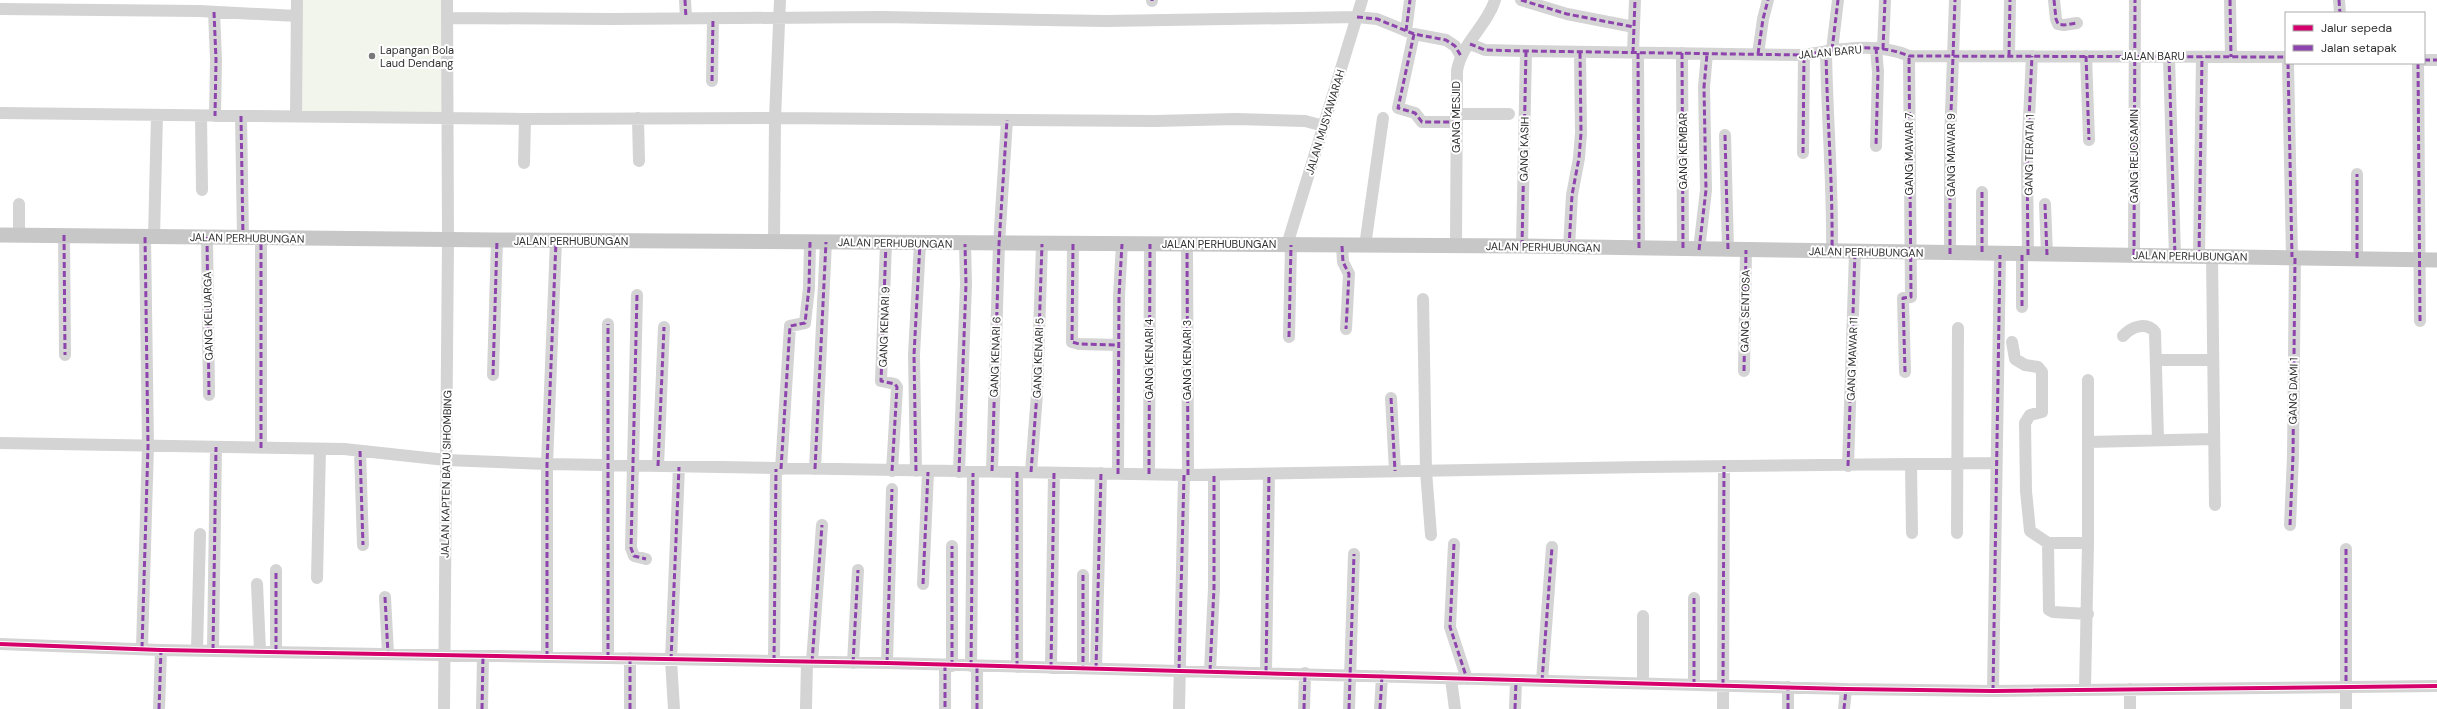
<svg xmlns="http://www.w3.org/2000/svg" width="2437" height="709" viewBox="0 0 2437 709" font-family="'DM Sans',sans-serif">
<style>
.green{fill:#f2f5ec}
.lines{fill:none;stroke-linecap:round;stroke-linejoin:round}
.minor{stroke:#d4d4d4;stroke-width:12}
.major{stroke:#c7c7c7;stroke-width:15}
.quiet{stroke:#8e44ad;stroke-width:3;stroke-dasharray:6 3;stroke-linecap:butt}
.cycleway-casing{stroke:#fff;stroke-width:6}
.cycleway{stroke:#d6006c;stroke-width:4}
.poi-dot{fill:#787878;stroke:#fff;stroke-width:1.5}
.labels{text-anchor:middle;stroke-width:4;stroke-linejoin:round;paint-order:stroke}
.poi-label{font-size:11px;fill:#2f2f2f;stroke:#fff;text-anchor:start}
.street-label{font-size:11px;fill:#2f2f2f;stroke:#fff}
</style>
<rect width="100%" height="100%" fill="#fff"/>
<path class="green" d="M301,0H442L443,112L302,113Z"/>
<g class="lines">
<path class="minor" d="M685,0L686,18
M1521,0L1567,14L1634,27
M2054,0L2056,19L2058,24L2064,25L2077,23
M2230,0L2231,57
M2339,0L2340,13
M1152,1V0
M0,9L199,11L297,16
M214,12L216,60L215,116
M448,18L612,19L882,17L1106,21L1357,17L1377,19L1414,34L1446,40L1455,46L1461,56
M1406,31L1410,0
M1414,34L1398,108L1415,113L1422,122H1456
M1470,44L1485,50L1526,51L1804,55C1838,49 1877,42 1909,56L2286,57
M1876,48L1878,72L1876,146
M1883,49L1885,0
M1832,50L1838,0
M1826,51C1827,118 1833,184 1832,252
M1633,53L1635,0
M1638,53L1639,249
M1682,53L1683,249
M1758,54L1763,19L1768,0
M2009,56L2010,0
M2086,56L2089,140
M2169,57L2175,256
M2424,60H2437
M2288,63L2292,257
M2418,63L2420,321
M712,81L713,18
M0,113L525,119L775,118L1155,121L1235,119L1305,121L1324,126
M1456,114H1509
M296,115L297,0
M201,116L202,190
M241,116L243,238
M638,118L639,161
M1725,135L1728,250
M1803,153L1804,55
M524,163L525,119
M1982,192V254
M2045,204L2047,255
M19,235V204
M64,235L65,355
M154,237L157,115
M207,237L209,395
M774,241L775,118L780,0
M886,243L881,381L895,384L897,387L892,471
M1073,244L1072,342L1079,344L1119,345
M1187,244L1188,475
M1287,245L1362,0
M1456,245L1457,71C1461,44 1487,26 1495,0
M1342,246L1343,262L1349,274L1346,329
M1365,246L1383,118
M1522,246L1526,51
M1569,247L1572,195L1579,158L1581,133L1580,52
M1699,250L1706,190L1704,87L1707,54
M1950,254V141L1955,0
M2022,255V307
M2028,255L2027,160L2032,56
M2134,255L2135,0
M2199,256L2202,57
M2212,256L2215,505
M2357,258V174
M637,295L631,548L634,556L646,559
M1423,299L1426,471L1431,535
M2123,336C2131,327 2146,321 2155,332L2158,440
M1289,337L1291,245
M2012,342L2015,359L2025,365L2038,367L2042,372V412L2030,415L2025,423L2026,491L2030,531L2048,543H2088V380
M2156,360H2213
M1744,371L1746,250
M1905,372L1903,298L1911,297L1909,56
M493,375L497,240
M1391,398L1395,471
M2088,442L2214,439
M0,443L344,449L446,460L547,464L1188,475L1645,467L1995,463
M261,448V238
M360,451L363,545
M1911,465L1912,533
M658,466L664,327
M1848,466L1855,252
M781,469L790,326L805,323L809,288L810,242
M815,469L826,242
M916,471L914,355L920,243
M992,471L999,244L1007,120
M959,472L966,284L965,244
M1031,472L1037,394L1042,244
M1118,474L1119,296L1122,244
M1149,474L1150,244
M2290,525L2293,456L2295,257
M1957,533L1958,328
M2048,543L2049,610L2053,612L2088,614
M1454,544L1450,627L1467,679
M2346,549V709
M1083,575V668
M317,578L320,449
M257,584L260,651
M923,584L928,472
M385,597L388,654
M1694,598V684
M1643,616V683
M0,644L161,650L887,663L1846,689L1993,691L2437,686
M142,648L148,446L145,236
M197,650L200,534
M213,650L216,447
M276,651V570
M547,657V464L556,241
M608,658V324
M774,661L776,469
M812,662L822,525
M853,663L858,570
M887,663L892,489
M945,665V709
M952,666V546
M971,666L973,473
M1017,667V472
M1051,668L1054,473
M1096,669L1101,473
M1210,671L1214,588V475
M1266,672L1269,474
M1451,679L1455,709
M1542,681L1552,547
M2085,689L2088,543
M1993,691L2000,255
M159,709L161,650
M444,709L448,239L447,0
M482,709L483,656
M630,709V658
M674,709L671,660L679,467
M806,709L807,662
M977,709V666
M1179,709L1184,475
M1304,709L1305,673
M1349,709L1354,554
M1380,709L1382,676
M1515,709L1516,681
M1723,709L1724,466
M1788,709V687
M1844,709L1846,689
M2130,709V689"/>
<path class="major" d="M0,235L497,240L1522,246L2437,260"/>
<path class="quiet" d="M685,0L686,18
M1521,0L1567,14L1634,27
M2054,0L2056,19L2058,24L2064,25L2077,23
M2230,0L2231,57
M2339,0L2340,13
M1152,1V0
M214,12L216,60L215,116
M1357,17L1377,19L1414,34L1446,40L1455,46L1461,56
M1406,31L1410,0
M1414,34L1398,108L1415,113L1422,122H1456
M1470,44L1485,50L1526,51L1804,55C1838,49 1877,42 1909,56L2286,57
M1876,48L1878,72L1876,146
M1883,49L1885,0
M1832,50L1838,0
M1826,51C1827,118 1833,184 1832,252
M1633,53L1635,0
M1638,53L1639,249
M1682,53L1683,249
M1758,54L1763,19L1768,0
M2009,56L2010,0
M2086,56L2089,140
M2169,57L2175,256
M2424,60H2437
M2288,63L2292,257
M2418,63L2420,321
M712,81L713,18
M241,116L243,238
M1725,135L1728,250
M1803,153L1804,55
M1982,192V254
M2045,204L2047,255
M64,235L65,355
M207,237L209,395
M886,243L881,381L895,384L897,387L892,471
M1073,244L1072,342L1079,344L1119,345
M1187,244L1188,475
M1342,246L1343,262L1349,274L1346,329
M1522,246L1526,51
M1569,247L1572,195L1579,158L1581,133L1580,52
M1699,250L1706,190L1704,87L1707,54
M1950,254V141L1955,0
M2022,255V307
M2028,255L2027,160L2032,56
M2134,255L2135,0
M2199,256L2202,57
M2357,258V174
M637,295L631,548L634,556L646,559
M1289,337L1291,245
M1744,371L1746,250
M1905,372L1903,298L1911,297L1909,56
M493,375L497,240
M1391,398L1395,471
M261,448V238
M360,451L363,545
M658,466L664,327
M1848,466L1855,252
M781,469L790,326L805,323L809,288L810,242
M815,469L826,242
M916,471L914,355L920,243
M992,471L999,244L1007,120
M959,472L966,284L965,244
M1031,472L1037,394L1042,244
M1118,474L1119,296L1122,244
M1149,474L1150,244
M2290,525L2293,456L2295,257
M1454,544L1450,627L1467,679
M2346,549V687
M1083,575V668
M923,584L928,472
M385,597L388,654
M1694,598V684
M142,648L148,446L145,236
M213,650L216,447
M276,651V570
M547,657V464L556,241
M608,658V324
M671,660L679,467
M774,661L776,469
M812,662L822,525
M853,663L858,570
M887,663L892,489
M945,665V709
M952,666V546
M971,666L973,473
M1017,667V472
M1051,668L1054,473
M1096,669L1101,473
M1179,670L1184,475
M1210,671L1214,588V475
M1266,672L1269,474
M1542,681L1552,547
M1723,685L1724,466
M1993,691L2000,255
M159,709L161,650
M482,709L483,656
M630,709V658
M977,709V666
M1304,709L1305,673
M1349,709L1354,554
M1380,709L1382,676
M1515,709L1516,681
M1788,709V687
M1844,709L1846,689"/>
<defs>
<path id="cycleway" d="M0,644L161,650L887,663L1846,689L1993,691L2437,686"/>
</defs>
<use href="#cycleway" class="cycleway-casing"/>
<use href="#cycleway" class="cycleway"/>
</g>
<circle class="poi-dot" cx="372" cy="56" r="4"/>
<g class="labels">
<g class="poi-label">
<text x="380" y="54">Lapangan Bola<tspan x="380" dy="13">Laud Dendang</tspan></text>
</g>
<g class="street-label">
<text transform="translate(1830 52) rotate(-5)" y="4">JALAN BARU</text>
<text x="2153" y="60">JALAN BARU</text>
<text transform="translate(1456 117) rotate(-90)" y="4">GANG MESJID</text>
<text transform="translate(1325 122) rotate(-73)" y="4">JALAN MUSYAWARAH</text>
<text transform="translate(1524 149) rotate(-89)" y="4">GANG KASIH</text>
<text transform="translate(1683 151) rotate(-90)" y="4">GANG KEMBAR</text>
<text transform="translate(1909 154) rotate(-90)" y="4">GANG MAWAR 7</text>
<text transform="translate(1951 155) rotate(-90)" y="4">GANG MAWAR 9</text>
<text transform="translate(2029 155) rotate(-89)" y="4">GANG TERATAI 1</text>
<text transform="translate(2134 156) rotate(-90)" y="4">GANG REJOSAMIN</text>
<text transform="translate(247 238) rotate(1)" y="4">JALAN PERHUBUNGAN</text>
<text x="571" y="245">JALAN PERHUBUNGAN</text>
<text transform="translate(895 243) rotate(1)" y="4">JALAN PERHUBUNGAN</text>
<text x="1219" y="248">JALAN PERHUBUNGAN</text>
<text transform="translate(1543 247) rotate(1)" y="4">JALAN PERHUBUNGAN</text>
<text transform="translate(1866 252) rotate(1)" y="4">JALAN PERHUBUNGAN</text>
<text transform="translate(2190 256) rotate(1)" y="4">JALAN PERHUBUNGAN</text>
<text transform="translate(1745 311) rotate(-89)" y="4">GANG SENTOSA</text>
<text transform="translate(208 316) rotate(-91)" y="4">GANG KELUARGA</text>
<text transform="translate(884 327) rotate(-88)" y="4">GANG KENARI 9</text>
<text transform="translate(995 357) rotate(-88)" y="4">GANG KENARI 6</text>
<text transform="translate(1038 358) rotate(-88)" y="4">GANG KENARI 5</text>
<text transform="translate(1149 359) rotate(-90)" y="4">GANG KENARI 4</text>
<text transform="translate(1852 359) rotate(-88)" y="4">GANG MAWAR 11</text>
<text transform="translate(1187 360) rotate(-90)" y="4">GANG KENARI 3</text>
<text transform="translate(2293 391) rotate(-89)" y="4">GANG DAMI 1</text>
<text transform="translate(446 474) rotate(-89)" y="4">JALAN KAPTEN BATU SIHOMBING</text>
</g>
</g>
<rect x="2285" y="12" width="140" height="52" fill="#ffffff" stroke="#acacac"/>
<rect x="2293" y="25" width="20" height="6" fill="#d6006c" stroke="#acacac"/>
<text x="2321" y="32" font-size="12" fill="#2f2f2f">Jalur sepeda</text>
<rect x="2293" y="45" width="20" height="6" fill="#8e44ad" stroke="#acacac"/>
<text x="2321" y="52" font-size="12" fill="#2f2f2f">Jalan setapak</text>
</svg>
